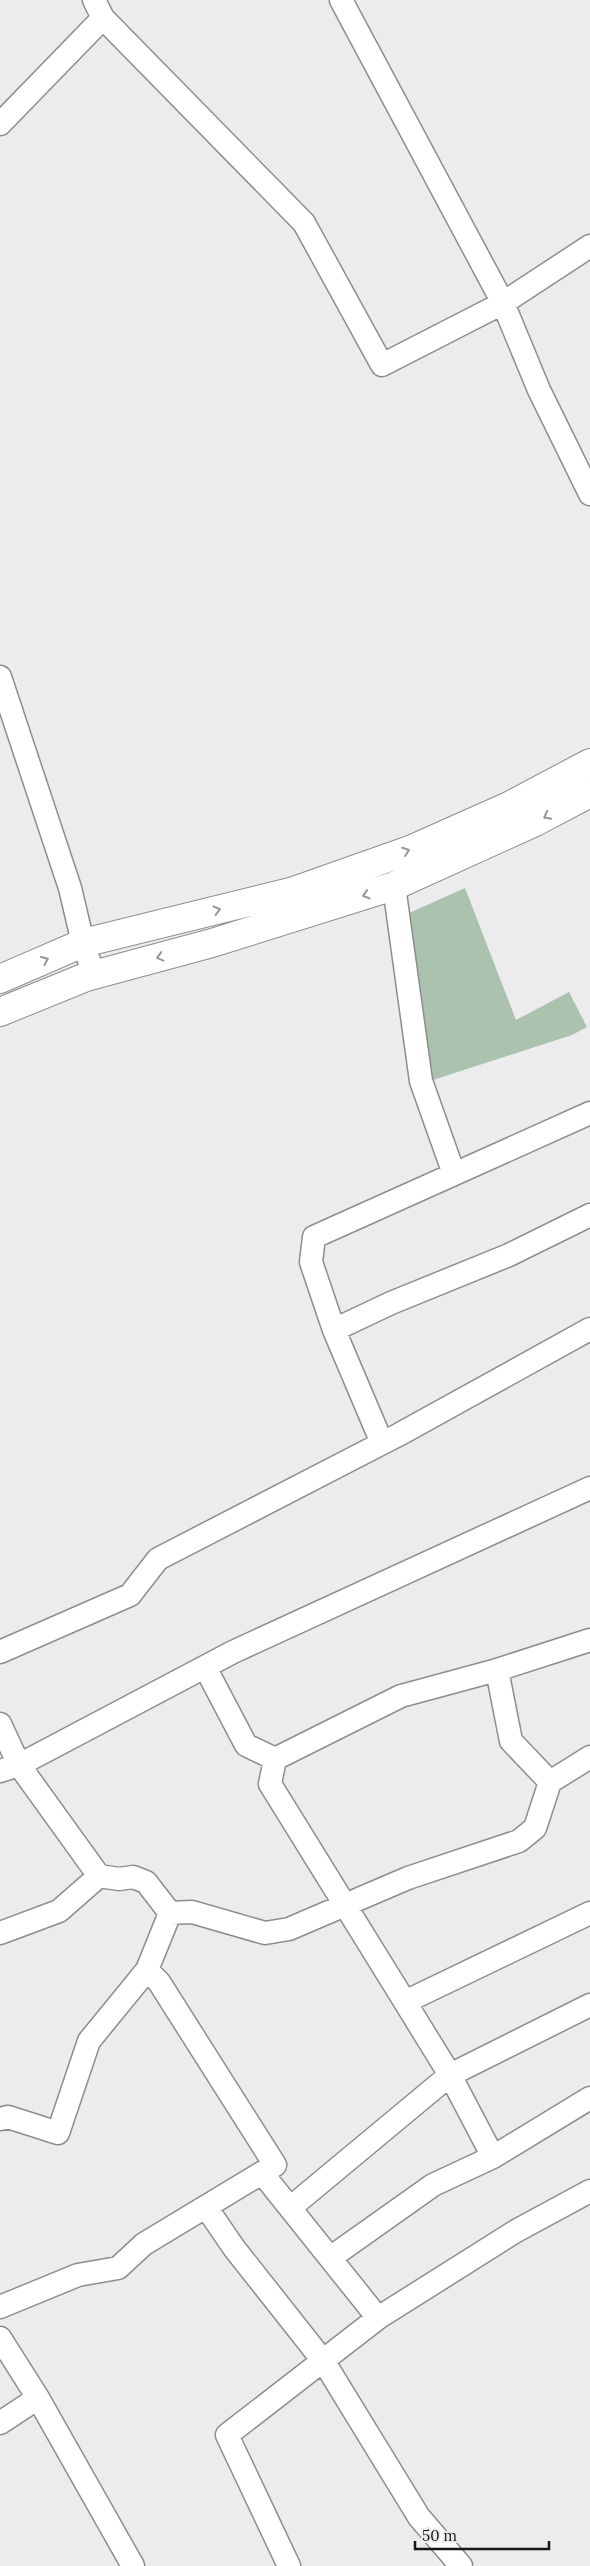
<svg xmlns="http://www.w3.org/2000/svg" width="590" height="2566" viewBox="0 0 590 2566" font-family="Lora,serif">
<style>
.green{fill:#abc2ae}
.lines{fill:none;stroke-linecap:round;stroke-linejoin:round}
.minor-casing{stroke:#8d8d90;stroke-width:25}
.major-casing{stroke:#8d8d90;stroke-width:30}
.minor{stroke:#fff;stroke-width:22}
.major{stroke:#fff;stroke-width:28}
.oneway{stroke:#969697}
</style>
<rect width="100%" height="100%" fill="#ececef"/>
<path class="green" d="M465,888L516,1020L569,992L587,1027L572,1035L427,1082L398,918Z"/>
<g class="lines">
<defs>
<path id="minor" d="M94,0L103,18L304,223L382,365L503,303L590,246
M341,0L503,303L539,390L590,494
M0,124L103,18
M0,677L70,888L83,943L94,975
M394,886L421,1081L454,1174
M334,1330L391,1303L509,1255L590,1215
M382,1443L334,1330L311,1262L314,1237L590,1113
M0,1652L130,1595L158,1559L400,1434L590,1329
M205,1667L246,1745L275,1759L270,1784L405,2002
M0,1724L19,1765L99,1876L119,1879L133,1877L146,1882L170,1913
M275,1759L401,1696L497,1670L590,1640
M0,1771L19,1765L233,1652L590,1488
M550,1782L590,1757
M170,1913L192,1912L265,1933L289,1929L408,1878L519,1841L535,1828L550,1782L511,1741L497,1670
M0,1933L59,1911L99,1876
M0,2119L8,2117L58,2133L89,2041L147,1970L170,1913
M493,2157L450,2075L590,2005
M262,2173L378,2318
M206,2207L234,2248L324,2362L419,2517L461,2566
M290,2208L450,2075L405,2002L590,1913
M330,2258L433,2185L493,2157L590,2098
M0,2307L78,2275L118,2268L144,2244L275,2165L159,1982L147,1970
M0,2338L38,2398L133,2566
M0,2423L38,2398
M289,2566L227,2435L378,2318L516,2231L590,2191"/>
<path id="major" d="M0,979L83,943L294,891L410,850L509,806L590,763
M0,1012L86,977L212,943L394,886L535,822L590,793"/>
</defs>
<use href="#minor" class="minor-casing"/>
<use href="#major" class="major-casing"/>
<use href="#minor" class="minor"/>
<use href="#major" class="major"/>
</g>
<defs><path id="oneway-chevron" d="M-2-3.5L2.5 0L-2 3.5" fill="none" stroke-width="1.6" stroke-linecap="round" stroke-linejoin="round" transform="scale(1.25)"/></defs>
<g class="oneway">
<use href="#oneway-chevron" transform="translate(547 816) rotate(152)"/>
<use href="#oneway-chevron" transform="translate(406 851) rotate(-20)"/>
<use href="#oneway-chevron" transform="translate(366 895) rotate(163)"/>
<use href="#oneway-chevron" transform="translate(217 910) rotate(-14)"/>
<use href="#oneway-chevron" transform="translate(160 957) rotate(165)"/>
<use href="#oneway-chevron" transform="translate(45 960) rotate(-23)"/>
</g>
<path d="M415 2541v8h134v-8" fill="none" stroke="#161617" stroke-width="2.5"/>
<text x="422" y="2541" font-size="15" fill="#161617" stroke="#ececef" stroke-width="4" paint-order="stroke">50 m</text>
</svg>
